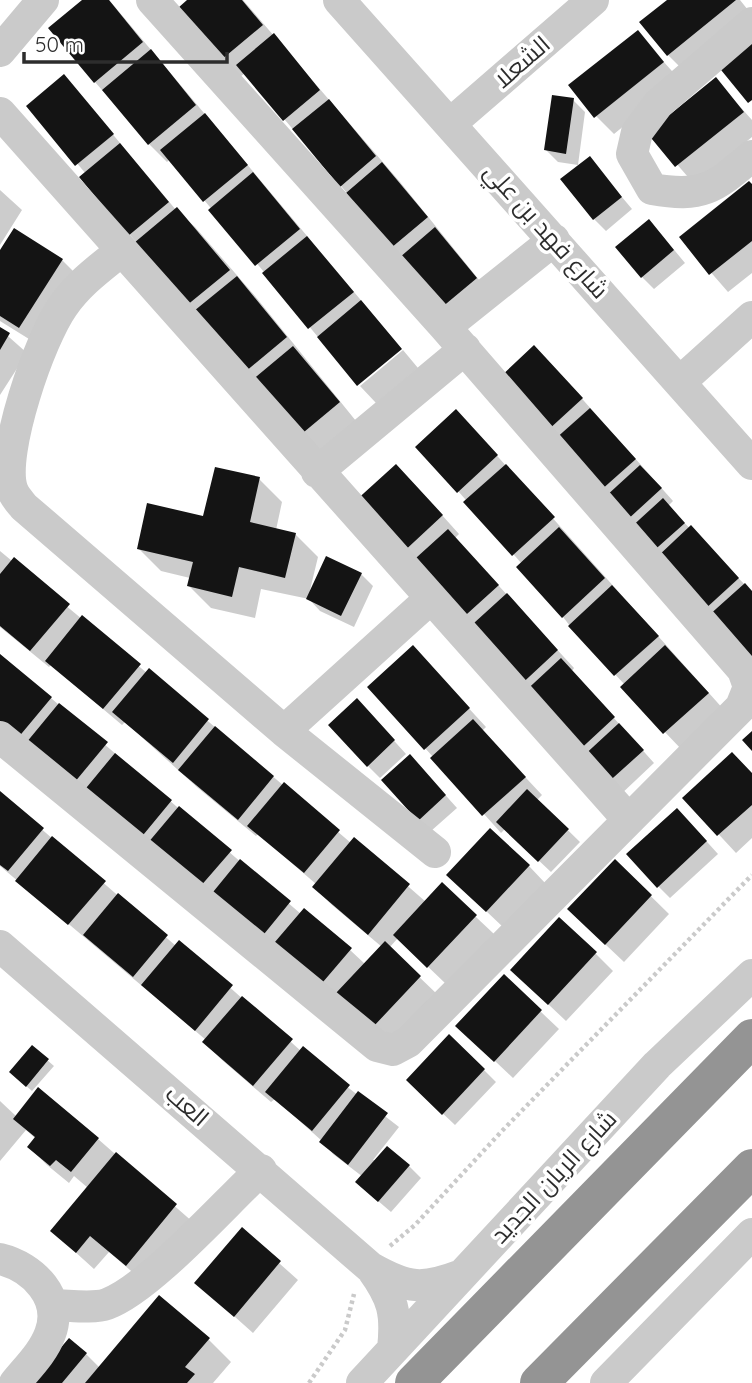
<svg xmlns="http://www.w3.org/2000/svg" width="752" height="1383" viewBox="0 0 752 1383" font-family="Quicksand,Cairo,sans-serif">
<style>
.shadow{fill:#0003}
.building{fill:#141414}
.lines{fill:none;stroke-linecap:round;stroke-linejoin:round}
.path{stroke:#cacaca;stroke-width:4.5;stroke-dasharray:3.5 3.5;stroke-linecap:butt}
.minor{stroke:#cacaca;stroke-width:32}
.highway{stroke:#949494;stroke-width:38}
.labels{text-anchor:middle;stroke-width:7;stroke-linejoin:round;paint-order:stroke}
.street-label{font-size:24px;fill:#2d2d2d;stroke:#fff}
</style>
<rect width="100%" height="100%" fill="#fff"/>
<path class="shadow" d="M84,0H109L115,7L401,348L357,384L170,159L167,162L149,144L95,82Z
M190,0H243L400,182L488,291L454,319L245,73L240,77L223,59Z
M669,0H740L752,15L686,73L668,55Z
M637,32L680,80L614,134L596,116Z
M64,76L176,210L195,227L255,296L356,421L317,453L130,235L82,177L86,174L29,106Z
M716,80L752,120V137L694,184L650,133Z
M573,100L585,112L578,165L558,162L546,150Z
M589,158L632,209L606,231L594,219Z
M752,186V273L728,292L681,238Z
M0,190L22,210L0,245Z
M661,234L685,263L654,289L642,277Z
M0,254L62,260L80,278L37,344L0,321Z
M0,329L27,353L0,395Z
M403,350L418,368L376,403L360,386Z
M552,365L673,501L668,506L752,592V663L548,430Z
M474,430L725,711L682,750L622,687L625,685L570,626L522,564L458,491Z
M259,479L282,502L276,530L295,534L318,557L310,590L361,574L373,586L354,627L320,611L309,599L261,589L255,618L211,608L189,586L190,578L161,571L138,548L205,518Z
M414,484L459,534L455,538L574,668L572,671L654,763L618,797L401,553Z
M0,551L147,673L149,671L351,843L354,839L426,902L442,885L494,934L446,984L398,938L389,948L438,995L392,1044L336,1006L0,726V654L301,914L350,950L365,964L382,947L332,905L314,887L316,884L258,834L256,836L198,788L125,722L122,725L51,665L49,667L0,627Z
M430,666L486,727L482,731L542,795L537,800L580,842L551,872L505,829L501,833L425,748Z
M369,713L406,754L380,778L368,766Z
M422,769L457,808L431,831L419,819Z
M752,774V838L736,853L685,798Z
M0,793L176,946L179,942L301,1051L399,1127L373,1160L409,1166L421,1178L391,1212L370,1194L363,1177L333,1154L322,1141L275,1099L271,1102L222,1060L204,1042L206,1040L0,866Z
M689,822L718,854L670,898L658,886Z
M615,861L669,914L624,962L587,927Z
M529,866L546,884L504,928L466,892Z
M595,953L613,971L566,1021L530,987Z
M504,977L559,1029L513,1078L476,1043Z
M32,1047L54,1066L32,1091L17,1078Z
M484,1070L496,1082L455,1125L420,1092Z
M0,1101L17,1117L98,1139L194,1223L144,1282L109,1252L94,1269L52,1231L88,1188L74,1176L69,1183L47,1165L29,1147L36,1139L26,1130L0,1161Z
M242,1230L298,1280L253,1333L197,1283Z
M208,1339L231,1362L213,1383H33L86,1354L100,1368Z"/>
<path class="building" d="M82,0H109L143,42L94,83L48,28Z
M187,0H242L263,25L221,60L178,8Z
M667,0H736L667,56L639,22Z
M638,30L664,62L594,118L568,85Z
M274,33L320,90L283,121L236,65Z
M752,37V100L748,103L717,65Z
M151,49L196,105L148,145L102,90Z
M64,74L114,134L75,166L26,106Z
M716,77L744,112L675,167L647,133Z
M552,95L574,98L566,154L544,150Z
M329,99L376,156L340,187L292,129Z
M205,113L248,165L203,202L160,150Z
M120,143L169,202L128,236L79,177Z
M590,156L622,197L593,220L560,179Z
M382,162L428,217L391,248L346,193Z
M253,172L300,229L255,266L208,210Z
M749,181L752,184V241L709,275L679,237Z
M177,207L230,270L186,306L134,243Z
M649,219L674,250L641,278L615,247Z
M435,227L477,278L441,308L399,258Z
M14,228L63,259L19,328L0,316V250Z
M307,236L354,292L308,329L262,273Z
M237,276L287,337L245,372L194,311Z
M361,300L402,349L357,386L317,337Z
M0,327L10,333L0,350Z
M534,345L583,398L547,431L499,378Z
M293,346L340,402L298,437L251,381Z
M590,408L636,459L600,491L554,440Z
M456,409L498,455L457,493L415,447Z
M396,464L443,515L400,555L353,503Z
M506,464L555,517L512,556L463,502Z
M640,465L662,488L626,521L605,497Z
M215,467L260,477L250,522L296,533L285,578L239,567L232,597L187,586L193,562L137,549L147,503L203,516Z
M663,498L685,523L650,554L628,530Z
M691,525L739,578L704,610L656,558Z
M559,527L605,578L562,618L516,567Z
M448,529L499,585L457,623L406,567Z
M326,556L362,573L341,616L306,599Z
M14,557L70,604L30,651L0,626V574Z
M745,583L752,591V665L707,617Z
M612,585L659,636L614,676L568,626Z
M507,593L558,650L515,690L463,633Z
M82,615L141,664L103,709L45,661Z
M413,645L470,708L424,750L367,687Z
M665,645L709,693L663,734L620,687Z
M0,654L52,697L17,739L0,725Z
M561,658L615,717L574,755L520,696Z
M149,668L209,719L173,763L112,712Z
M357,698L395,740L367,767L328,725Z
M59,703L108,742L74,783L26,743Z
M473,719L526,777L482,816L430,758Z
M619,723L644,750L604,786L580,759Z
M215,726L274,776L238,820L178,770Z
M752,731V751L742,740Z
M732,752L752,773V805L717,836L682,798Z
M115,753L172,800L139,840L82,793Z
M410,754L446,795L418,821L381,780Z
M284,782L340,830L304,873L247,826Z
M527,789L569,829L538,862L496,822Z
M0,791L44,828L8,871L0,865Z
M179,806L232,850L199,888L147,844Z
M677,808L707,841L657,888L626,854Z
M490,828L530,865L486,912L446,875Z
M52,836L106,881L68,925L15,881Z
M354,837L410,884L368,935L312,887Z
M240,859L291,901L260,939L209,897Z
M615,859L652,895L605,945L567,909Z
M442,882L477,915L427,968L393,935Z
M118,893L168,935L133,977L83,935Z
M304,908L352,948L317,989L269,949Z
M559,917L597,952L548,1005L510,970Z
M179,940L233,985L195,1031L141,985Z
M385,941L421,976L373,1027L336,993Z
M504,974L542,1010L494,1062L455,1026Z
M242,996L293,1039L253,1086L202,1042Z
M449,1034L485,1069L442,1115L406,1080Z
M32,1045L49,1059L26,1087L9,1072Z
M303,1046L350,1085L312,1131L265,1092Z
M38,1087L99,1138L71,1172L56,1160L50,1166L27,1147L35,1137L13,1119Z
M358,1091L388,1113L348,1165L319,1142Z
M387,1146L410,1165L378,1202L355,1182Z
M116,1152L177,1204L126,1266L90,1236L76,1253L50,1231Z
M242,1227L281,1261L234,1317L194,1283Z
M159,1295L210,1338L185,1367L195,1374L187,1383H85Z
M69,1338L87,1353L62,1383H31Z"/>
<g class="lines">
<path class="path" d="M390,1246L415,1225L501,1132L752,875
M309,1383L345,1330L354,1294"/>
<path class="minor" d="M339,0L752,464
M752,23L658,104L637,132L632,154L652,189C703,198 714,188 752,156
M0,51L43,0
M0,113L627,818
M450,124L593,0
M121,251C100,268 79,283 63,306C40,338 0,453 12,489C14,496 20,502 24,507L284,731L435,852
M445,327L554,240
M680,382L752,317
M317,472L465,349
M284,731L430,599
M0,737L377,1046L393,1050L408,1042L741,707L749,687L743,670L445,327L152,0
M0,946L371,1268C408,1289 423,1290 462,1275
M0,1259C33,1267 64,1298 50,1334C43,1353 27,1368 15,1383
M372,1269C393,1298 397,1313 393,1349
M53,1305C68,1305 93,1309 107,1304C150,1288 224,1204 261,1170
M362,1383L657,1065L752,975
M606,1383L752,1234"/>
<path class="highway" d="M414,1383L752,1038
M539,1383L752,1168"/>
</g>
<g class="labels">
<g class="street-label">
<text transform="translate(522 62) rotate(-41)" y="8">الشعلا</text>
<text transform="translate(546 231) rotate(48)" y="8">شارع فهد بن علي</text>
<text transform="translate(187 1106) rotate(41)" y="8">العب</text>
<text transform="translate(554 1177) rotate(-47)" y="8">شارع الريان الجديد</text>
</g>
</g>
<path d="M24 52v10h203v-10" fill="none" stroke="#2d2d2d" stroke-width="3.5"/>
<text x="35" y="52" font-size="21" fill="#2d2d2d" stroke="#ffffff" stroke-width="5" paint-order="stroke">50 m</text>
</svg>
